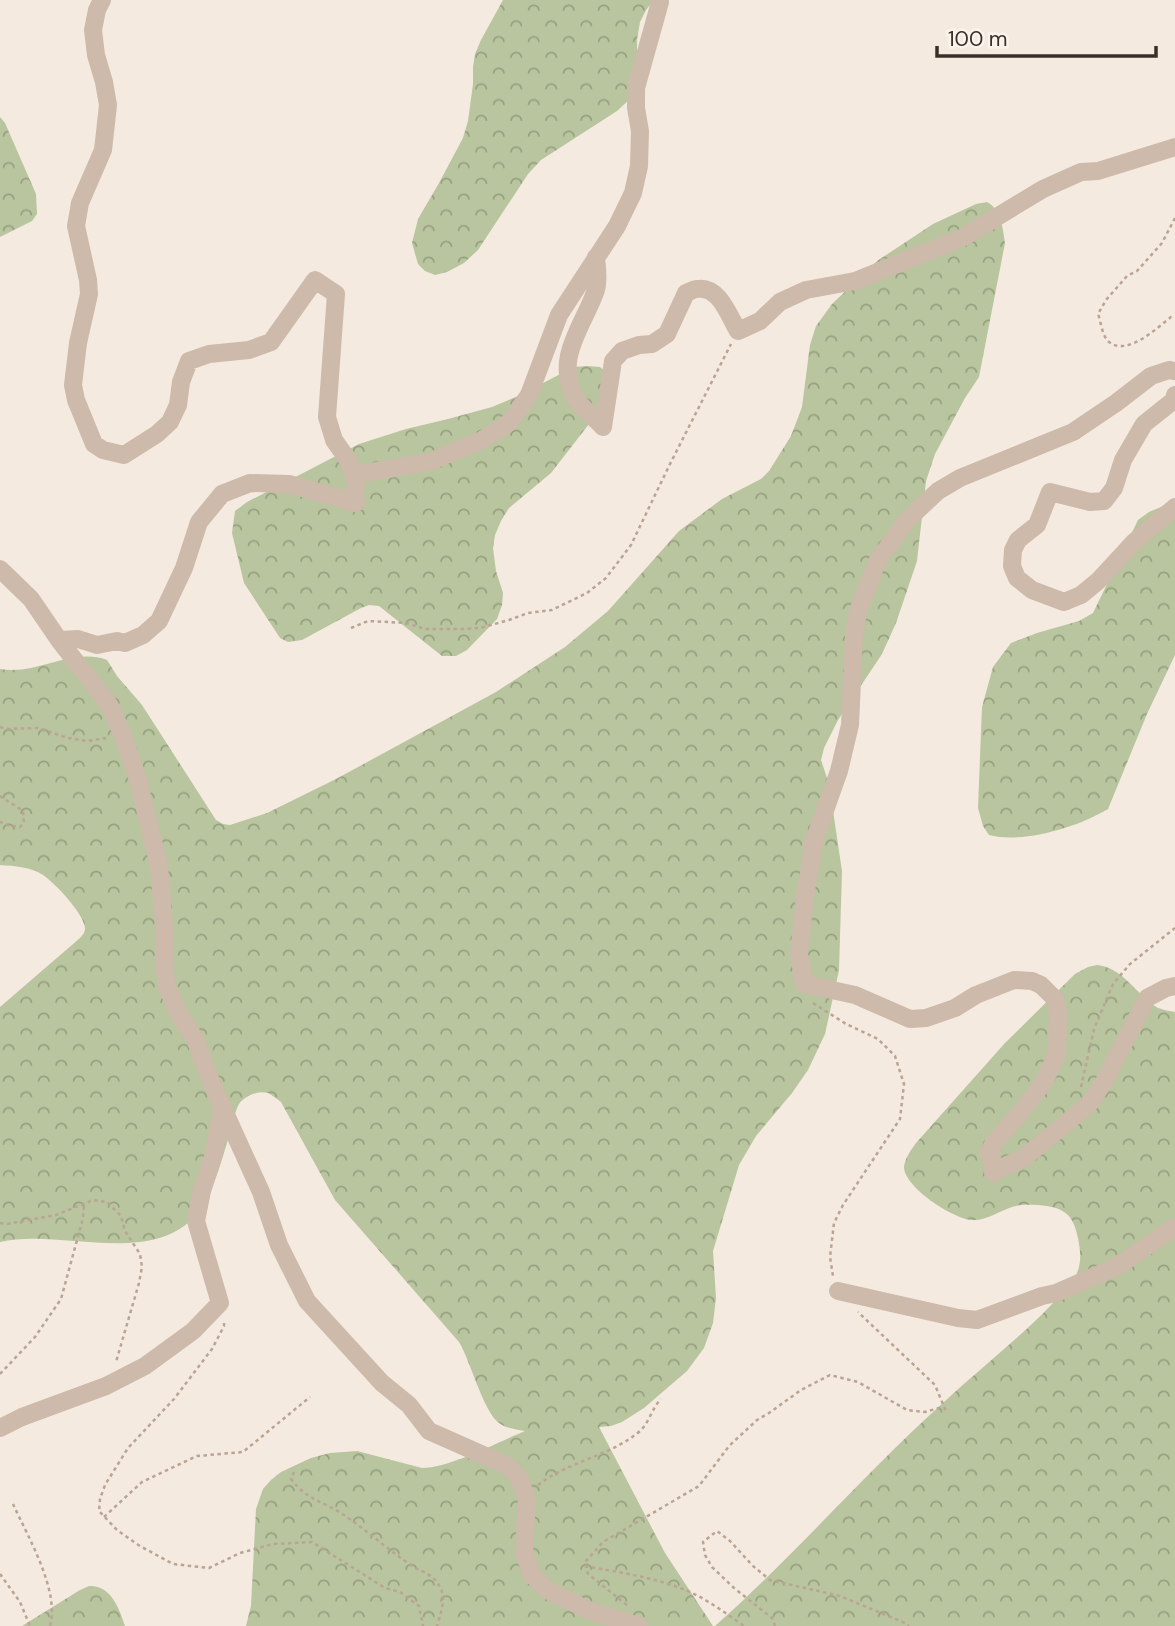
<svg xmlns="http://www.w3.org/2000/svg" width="1175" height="1626" viewBox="0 0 1175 1626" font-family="'DM Sans',sans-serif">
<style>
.forest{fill:url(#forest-crowns)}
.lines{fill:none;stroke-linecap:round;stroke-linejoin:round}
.path{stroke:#baa494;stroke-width:2.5;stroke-dasharray:3.5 3.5;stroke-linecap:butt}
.minor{stroke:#cdbaaa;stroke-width:18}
</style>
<defs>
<pattern id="forest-crowns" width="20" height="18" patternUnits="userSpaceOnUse" patternTransform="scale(1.75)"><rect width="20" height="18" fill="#b8c59e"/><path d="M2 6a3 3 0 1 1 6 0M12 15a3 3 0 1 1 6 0" fill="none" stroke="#97a081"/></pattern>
</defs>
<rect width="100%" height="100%" fill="#f4eadf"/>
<path class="forest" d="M503,0H654L646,10L640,22L637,40V83L631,98L617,111L541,160L528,174L478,250L464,263L447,272L435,275L425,271L418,264L412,243L418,219L439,183L463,138L468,121L473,84V67L475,54L481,40Z
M0,117L5,123L36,194L37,214L32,221L0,237Z
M987,202C1001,209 1003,229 1005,243L979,377L965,398L935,454L926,481L917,561L896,623L882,654L838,720L824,748L821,760L829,784L842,871L839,970L825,1034L808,1070L792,1093L756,1136L739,1165L713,1251L716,1298L713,1323L704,1348L687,1371L644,1408L622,1422L611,1426L599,1427L665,1553L713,1626H246L251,1606L256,1509L263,1489L271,1480L281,1472L311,1458L330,1453L357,1451L422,1468C450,1468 498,1442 525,1431C516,1429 507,1429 499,1423C483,1411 471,1362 459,1342L335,1200L281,1102C277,1099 272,1095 268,1093C258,1090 245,1096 239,1104C235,1111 233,1122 231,1130C223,1155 213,1195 197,1214C151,1268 60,1228 0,1242V1007L80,938C83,934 85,933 85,928C84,914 55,883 43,875C31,867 15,866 0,865V669C36,676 72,647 107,660L117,676L142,705L216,820L223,824L230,825L267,813L336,779L496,692L565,647L608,611L679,531L722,499L761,479L769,471L791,436L802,407L810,345L816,326L832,304L877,261L933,224L976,204Z
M587,366L600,367L607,373L610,397L551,473L509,508L501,521L495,535L493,548L496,571L503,593L502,605L497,619L467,650L456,656H442L379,606L369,605L361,608L302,640L288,642L280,638L244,583L232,533L235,511L247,502L359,444L406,429L448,419L492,407L518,396L574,367Z
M1175,501V655L1147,714L1108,809C1078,827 1023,844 989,835L983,826L978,808L982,707L993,667L1011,643L1037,633L1079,621L1093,613L1138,520L1149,512Z
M1097,965C1123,967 1137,996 1158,1008C1163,1010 1170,1011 1175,1012V1626H715C795,1555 864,1474 943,1403C979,1369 1019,1339 1053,1303C1060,1295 1069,1288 1074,1279C1082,1265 1081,1254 1078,1238C1073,1213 1063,1207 1038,1205C1029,1205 1020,1204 1012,1207C999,1211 986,1221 972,1220C953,1219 904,1187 904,1167C905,1158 911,1150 916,1143L1005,1043L1075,974L1088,967Z
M89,1586C111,1585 119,1608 125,1626H22L80,1590Z"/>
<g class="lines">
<path class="path" d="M1175,218L1162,243L1137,271L1127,276L1106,300L1098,314C1101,322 1102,335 1108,341C1126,358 1157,328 1171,317H1175
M351,628L368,621L407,623L425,629H461L480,628L509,620L528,613L552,610L587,593L606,578L631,545L669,466L731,344
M0,727L8,729L38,728L68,738L87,741L106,738
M0,796L23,811L24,822L20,827L10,826L0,822
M813,1003L846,1024L878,1039L895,1056L904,1084L900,1119L843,1205L834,1223L830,1257L833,1276
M1081,1087L1094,1029L1113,984L1130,964L1175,928
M0,1223L7,1224L56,1215L93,1200L107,1202L121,1216L125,1231L140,1254L142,1267L139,1283L116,1362
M224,1323V1326L212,1349L174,1399L128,1448L105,1485L100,1499L99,1511L117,1530L140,1546L173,1564L209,1568L240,1553L273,1544L312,1542L385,1588L400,1592L419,1606L423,1626
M0,1374L35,1337L61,1299L83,1218L84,1204
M294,1472L291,1479C308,1501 323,1501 344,1515C366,1530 386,1548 408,1563C421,1573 433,1572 441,1589C446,1601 440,1615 437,1626
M538,1485C569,1461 611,1456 640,1431C649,1423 652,1408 661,1399
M13,1504C28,1537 60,1591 50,1626
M104,1517L142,1482L197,1456L243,1452L310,1397
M585,1566C616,1572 648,1576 677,1587C700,1594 724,1612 744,1626
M0,1574L20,1602L30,1626
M627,1605L588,1574L585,1562L603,1542L699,1486L729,1446L757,1420L769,1413L801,1390L830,1375L858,1382L907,1410L925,1412L939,1408L945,1409L935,1385L858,1312
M775,1626L772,1618L734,1588L712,1567L705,1555L703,1542L717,1531L730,1541L753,1566L770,1580L840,1596L905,1623L909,1626"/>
<path class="minor" d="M596,257C597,268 599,279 596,290C583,327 553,359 576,399C582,408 595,418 603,427L613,361L622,351L639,345L652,344L667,334L686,293C690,292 693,289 697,289C719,285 729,316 738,331L760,321L780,302L806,290L855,281L962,238L1043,189L1081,172L1098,171L1175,147
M1175,371L1169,370L1151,376L1116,403L1073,432L960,478L938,491L907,520L877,562L858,611L854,636L850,725L839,771L812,847L813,849L805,896L799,954L804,984L855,995L910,1019L926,1018L955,1008L976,995L1014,980L1032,981L1041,985L1055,999L1058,1012L1057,1053L1045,1080L1021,1112L993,1144L989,1153L993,1163V1173L1005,1166L1024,1158L1089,1104L1104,1082L1147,998L1166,988L1175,986
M1175,395L1174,400L1144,424L1123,460L1114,488L1104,501L1090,502L1050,492L1037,525L1018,540L1013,550L1012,566L1017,578L1032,590L1064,602L1081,595L1098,581L1134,542L1175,507
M353,475L429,462L482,440L510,422L529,395L559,315L617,226L633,193L639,166L640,131L636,108V88L660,2
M0,569L31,599L59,640L110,706L123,736L138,780L159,866L164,926V962L167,987L179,1014L195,1039L212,1084L261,1192L279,1245L307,1301L382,1383L409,1405L429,1431L508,1466L518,1476L527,1499L524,1553L532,1575L547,1590L588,1610L639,1626
M59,640L78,639L97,645L117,641L125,643L143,635L159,621L184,568L199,522L222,494L250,483L289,484L356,503L354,492L357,485L348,460L334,440L327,417L336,294L315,280L271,342L249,350L209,354L189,361L181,382L178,405L170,422L157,434L124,455L103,450L94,444L76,400L73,385L78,343L89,294L88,280L76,226L80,203L103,150L108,105L104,82L96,55L93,30L97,10L102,0
M838,1291L958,1318L977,1320L1042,1296L1056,1293L1118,1266L1175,1227
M0,1428L22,1417L106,1386L145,1366L193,1331L220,1303L196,1221L202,1191L214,1154L222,1106"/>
</g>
<path d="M937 46v10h219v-10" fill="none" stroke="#3b2f2a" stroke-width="3.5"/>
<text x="948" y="46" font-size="21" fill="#3b2f2a" stroke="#fbf4ec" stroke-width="5" paint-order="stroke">100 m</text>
</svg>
